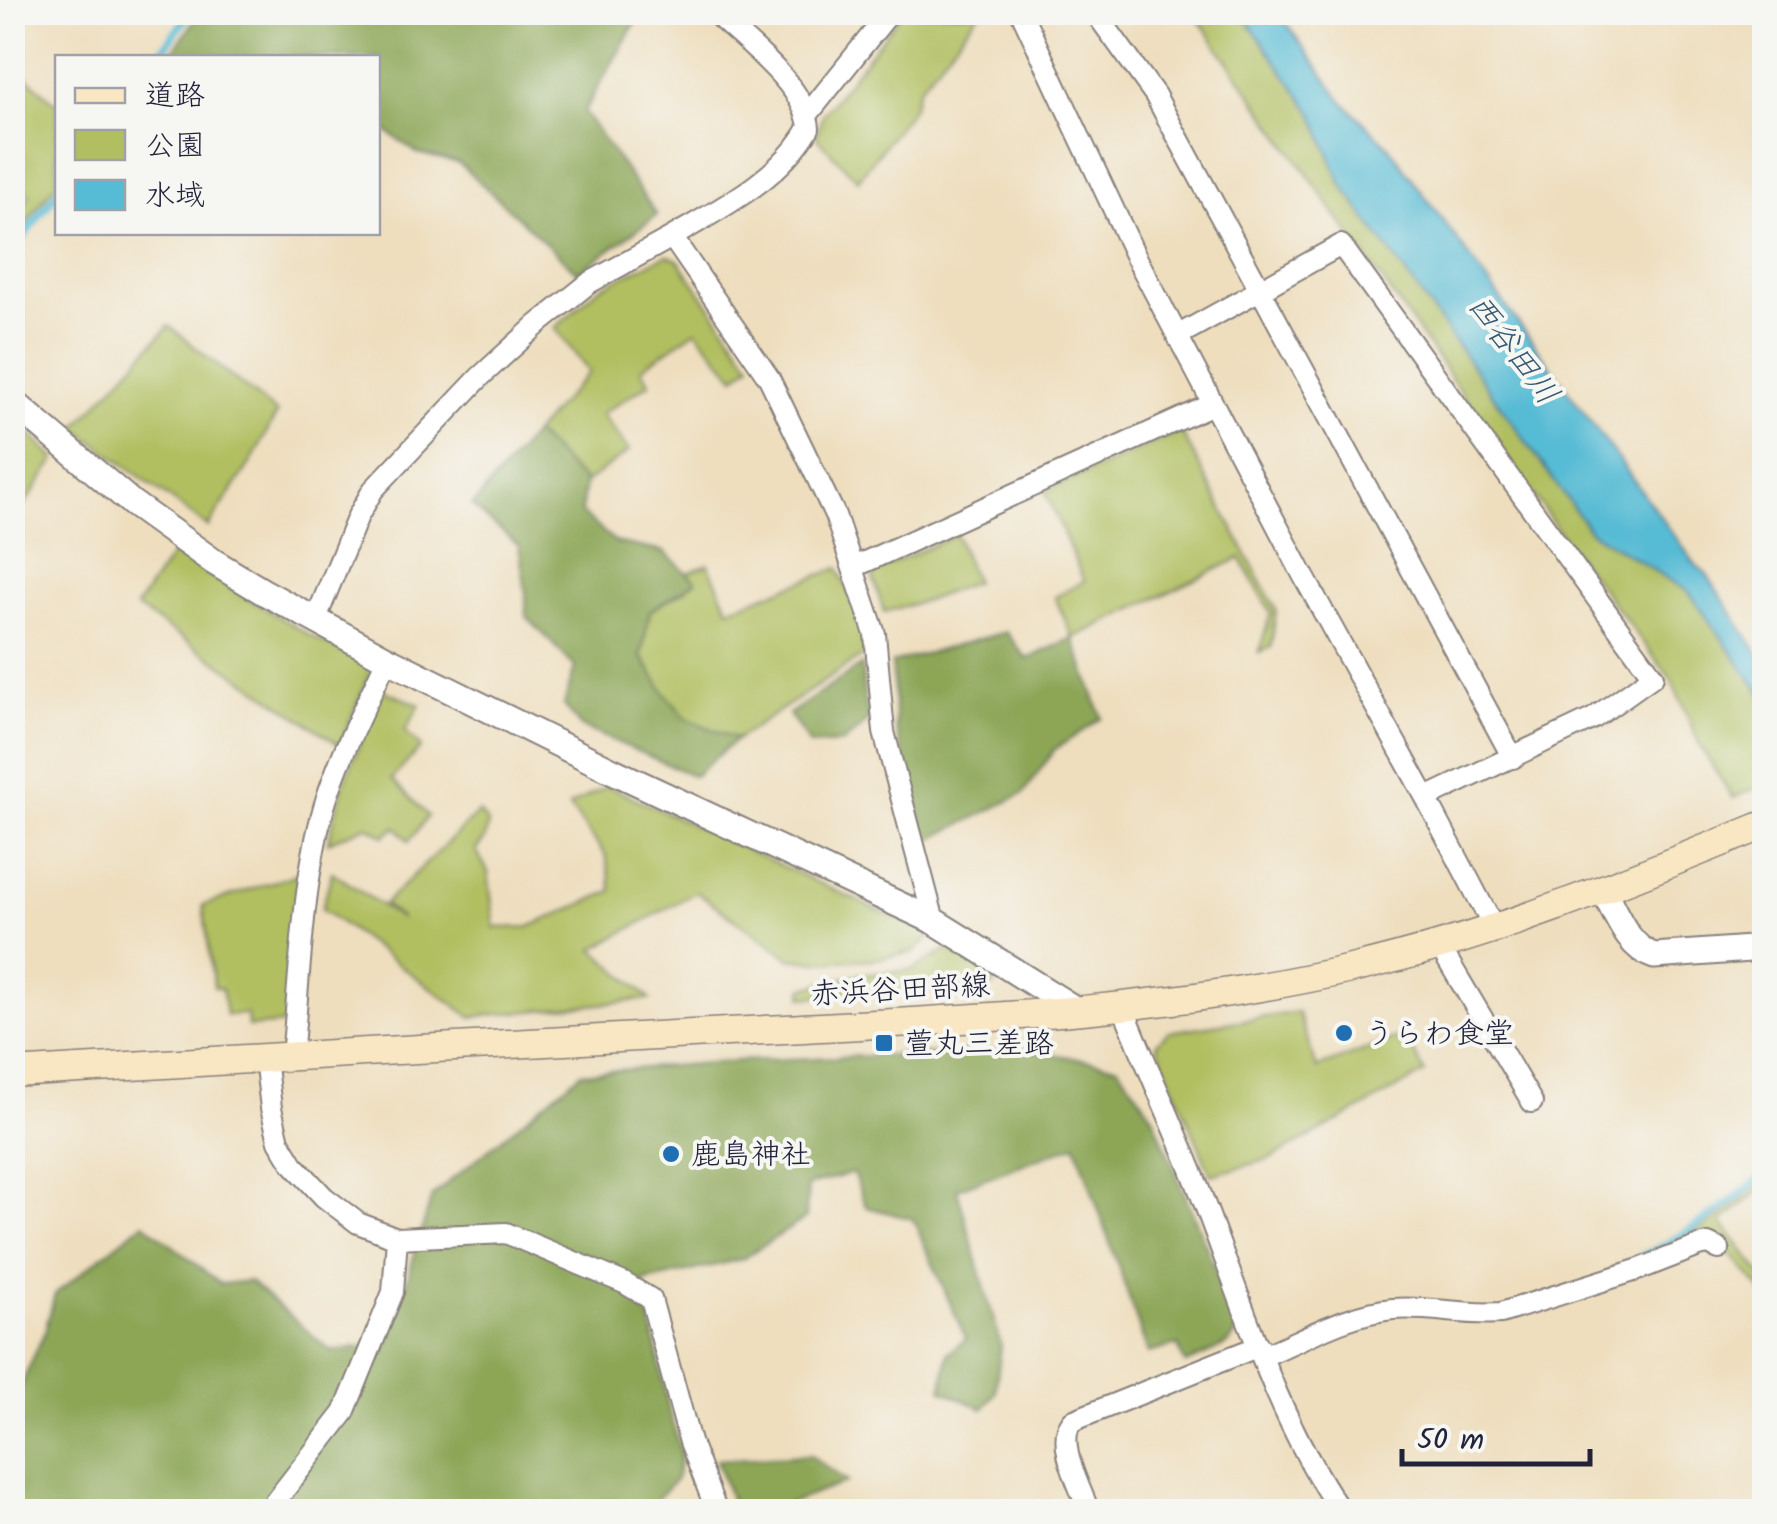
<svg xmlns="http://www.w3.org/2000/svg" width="1777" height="1524" viewBox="0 0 1777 1524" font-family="Kalam,'Klee One',sans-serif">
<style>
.green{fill:#b1bf61;stroke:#6a704e;stroke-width:2.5}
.forest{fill:#8ca657;stroke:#576449;stroke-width:2.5}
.water{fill:#56bbd4;stroke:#3c6e88;stroke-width:2.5}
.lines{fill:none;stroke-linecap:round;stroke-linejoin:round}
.stream{stroke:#56bbd4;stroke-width:8}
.minor-casing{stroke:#88807c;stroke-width:24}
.tertiary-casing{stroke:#88807c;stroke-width:29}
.secondary-casing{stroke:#88807c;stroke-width:31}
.minor{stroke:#fff;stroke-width:20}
.tertiary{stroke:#fff;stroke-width:25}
.secondary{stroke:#f9e7c3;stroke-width:28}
.poi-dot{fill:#1f6fb2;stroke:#f6f6f2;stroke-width:4}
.labels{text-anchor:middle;stroke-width:8;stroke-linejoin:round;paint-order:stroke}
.street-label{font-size:30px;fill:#22223b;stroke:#f6f6f2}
.poi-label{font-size:30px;fill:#22223b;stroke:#f6f6f2;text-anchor:start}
.water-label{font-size:32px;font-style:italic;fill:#345871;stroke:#f6f6f2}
</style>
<rect width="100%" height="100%" fill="#f6f6f2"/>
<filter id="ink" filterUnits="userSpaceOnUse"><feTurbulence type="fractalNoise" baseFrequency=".01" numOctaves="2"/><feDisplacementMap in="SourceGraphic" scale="20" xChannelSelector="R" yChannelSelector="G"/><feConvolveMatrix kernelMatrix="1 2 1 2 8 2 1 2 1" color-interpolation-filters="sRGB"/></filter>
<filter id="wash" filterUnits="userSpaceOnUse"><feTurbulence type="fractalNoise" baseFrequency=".0048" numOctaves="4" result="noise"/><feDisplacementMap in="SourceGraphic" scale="40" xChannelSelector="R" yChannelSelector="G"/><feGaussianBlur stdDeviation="2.25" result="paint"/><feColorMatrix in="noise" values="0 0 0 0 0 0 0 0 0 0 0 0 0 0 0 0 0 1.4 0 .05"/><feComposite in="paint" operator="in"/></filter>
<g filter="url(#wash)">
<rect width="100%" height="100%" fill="#eedebe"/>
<path class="green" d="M902,13H979L919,88L913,107L858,180L816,137L823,114Z
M1194,13H1242L1314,115L1341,183L1590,531L1689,592L1764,697V785L1733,798L1702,750L1671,679L1572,550Z
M13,65L57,104V182L13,241V221L30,194L13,178Z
M667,255L678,260L751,364L735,377L696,330L641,369L650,383L601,414L629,451L585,483L534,433L589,372L555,328L599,288Z
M169,326L277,413L251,462L208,527L75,428Z
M13,419L56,459L13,521Z
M1181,431L1276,610L1271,647L1259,652L1271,613L1240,558L1073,638L1055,597L1084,581L1045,491Z
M956,535L975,582L928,600L884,612L873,578L879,569Z
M173,553L309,635L368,665L370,672L340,745L136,607Z
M708,564L729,609L838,568L857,611L865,654L737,739L687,719L667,696L641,656L650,611L686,590L685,574Z
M382,690L420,705L405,731L421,747L392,779L428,816L409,841L396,827L384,836L367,826L328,842L343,785Z
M608,786L932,935L914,952L875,959L817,962L790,958L696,892L594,949L650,999L471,1017L322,909L332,872L401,919L384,904L479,812L488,823L485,839L476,850L488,872L495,928L529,927L612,891L606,856L569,806Z
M300,873L285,1024L248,1027L247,1014L226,1015L222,989L214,987L203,905Z
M949,949L992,974L994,986L803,997V988L856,975L912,970Z
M1298,1012L1317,1068L1405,1035L1425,1073L1270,1159L1211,1175L1156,1044L1168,1032Z
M1764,1180V1187L1721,1222L1764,1278V1293L1716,1237L1701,1234L1692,1238L1691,1234L1717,1218Z"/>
<path class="forest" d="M200,13H641L584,112L657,215L578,273L459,163L417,153L378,125V58L169,57Z
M534,433L585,483L581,513L615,542L664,552L696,581L650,611L641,656L667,696L687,719L737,739L694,776L580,726L564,705L575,667L526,616V593L519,546L472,506Z
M1006,632L1027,659L1073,638L1102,718L1054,750L1023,794L925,842L896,729L892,663Z
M862,665L864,698L870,719L843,743L810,745L789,714Z
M1030,1050L1118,1066L1152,1114L1240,1329L1228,1344L1185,1364L1178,1345L1148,1353L1076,1144L957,1189L1001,1346L995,1393L983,1409L942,1390L948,1353L966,1339L913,1219L866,1207L853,1173L808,1185L806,1218L742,1259L643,1282L668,1406L681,1453L676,1479L646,1511L13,1512V1404L45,1331L55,1294L144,1223L221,1284L249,1281L331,1351L388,1344L432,1196L581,1073L736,1061Z
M810,1455L847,1482L769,1511H735L716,1460Z"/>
<path class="water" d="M1242,13H1279L1343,102L1389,147L1696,565L1706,573L1764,662V697L1689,592L1590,531L1341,183L1314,115Z"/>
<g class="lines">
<path class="stream" d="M157,58L190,12
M12,252L58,191
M1643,1256C1688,1234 1726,1207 1764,1175"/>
</g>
</g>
<g filter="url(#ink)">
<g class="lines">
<defs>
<path id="minor" d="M1021,12L1135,255L1303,575L1426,798L1494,928
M1095,12L1155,95L1513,758
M808,114L890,12
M672,237C721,208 780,179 809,128C806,86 744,41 714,12
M1177,336L1341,245L1653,676L1594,718L1426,798
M854,567L1213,404
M315,621L358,516L373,490L480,377L538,324L589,283L672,237L769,378L835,515L875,634L884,732L934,921
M1440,947L1532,1102
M1123,1007C1149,1074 1180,1138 1205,1205C1244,1308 1278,1420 1341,1512
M292,1057C300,976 302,884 324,807C339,756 365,707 387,659
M265,1058L271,1108L279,1141L293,1164L324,1197L358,1223L397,1238L506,1233L624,1283L651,1299L690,1442L717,1512
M1263,1356C1304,1339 1348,1313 1393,1309C1429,1306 1465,1316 1501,1313L1640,1269L1699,1246L1708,1244L1719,1249
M267,1512L344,1413L393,1292L397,1238
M1089,1512C1081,1488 1055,1443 1072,1421L1259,1346"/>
<path id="tertiary" d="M12,401L133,504L214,562L262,591L387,659L613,771L934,921L1078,1011
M1603,890C1616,913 1627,947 1654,956L1764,948"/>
<path id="secondary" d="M12,1073C251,1059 489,1044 728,1032C936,1020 1146,1016 1351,969C1493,936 1629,880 1764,825"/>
</defs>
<use href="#minor" class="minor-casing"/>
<use href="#tertiary" class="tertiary-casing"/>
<use href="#secondary" class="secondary-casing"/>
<use href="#minor" class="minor"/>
<use href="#tertiary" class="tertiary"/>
<use href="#secondary" class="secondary"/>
</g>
</g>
<g class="poi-dot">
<circle cx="1344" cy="1033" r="10"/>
<rect x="874" y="1033" width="20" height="20" rx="5"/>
<circle cx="671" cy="1154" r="10"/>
</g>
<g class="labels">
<g class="street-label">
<text transform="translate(900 989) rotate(-3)" y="10">赤浜谷田部線</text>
</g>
<g class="poi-label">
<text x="1364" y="1043">うらわ食堂</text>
<text x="904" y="1053">萱丸三差路</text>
<text x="691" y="1164">鹿島神社</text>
</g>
<g class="water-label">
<text transform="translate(1514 349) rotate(53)" y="11">西谷田川</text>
</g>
</g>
<rect width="1777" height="1524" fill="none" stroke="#f6f6f2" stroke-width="50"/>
<rect x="55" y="55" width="325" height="180" fill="#f6f6f2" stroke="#a1a1a9" stroke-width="2.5"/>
<rect x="75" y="88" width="50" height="15" fill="#f9e7c3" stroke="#a1a1a9" stroke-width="2.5"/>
<text x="145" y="105" font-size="30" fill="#22223b">道路</text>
<rect x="75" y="130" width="50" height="30" fill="#b1bf61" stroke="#a1a1a9" stroke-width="2.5"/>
<text x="145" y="155" font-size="30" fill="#22223b">公園</text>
<rect x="75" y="180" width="50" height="30" fill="#56bbd4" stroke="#a1a1a9" stroke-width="2.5"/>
<text x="145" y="205" font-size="30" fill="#22223b">水域</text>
<path d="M1402 1449v15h188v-15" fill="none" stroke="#22223b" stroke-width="5"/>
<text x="1417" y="1449" font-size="30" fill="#22223b" stroke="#f6f6f2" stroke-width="8" paint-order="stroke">50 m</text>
</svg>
